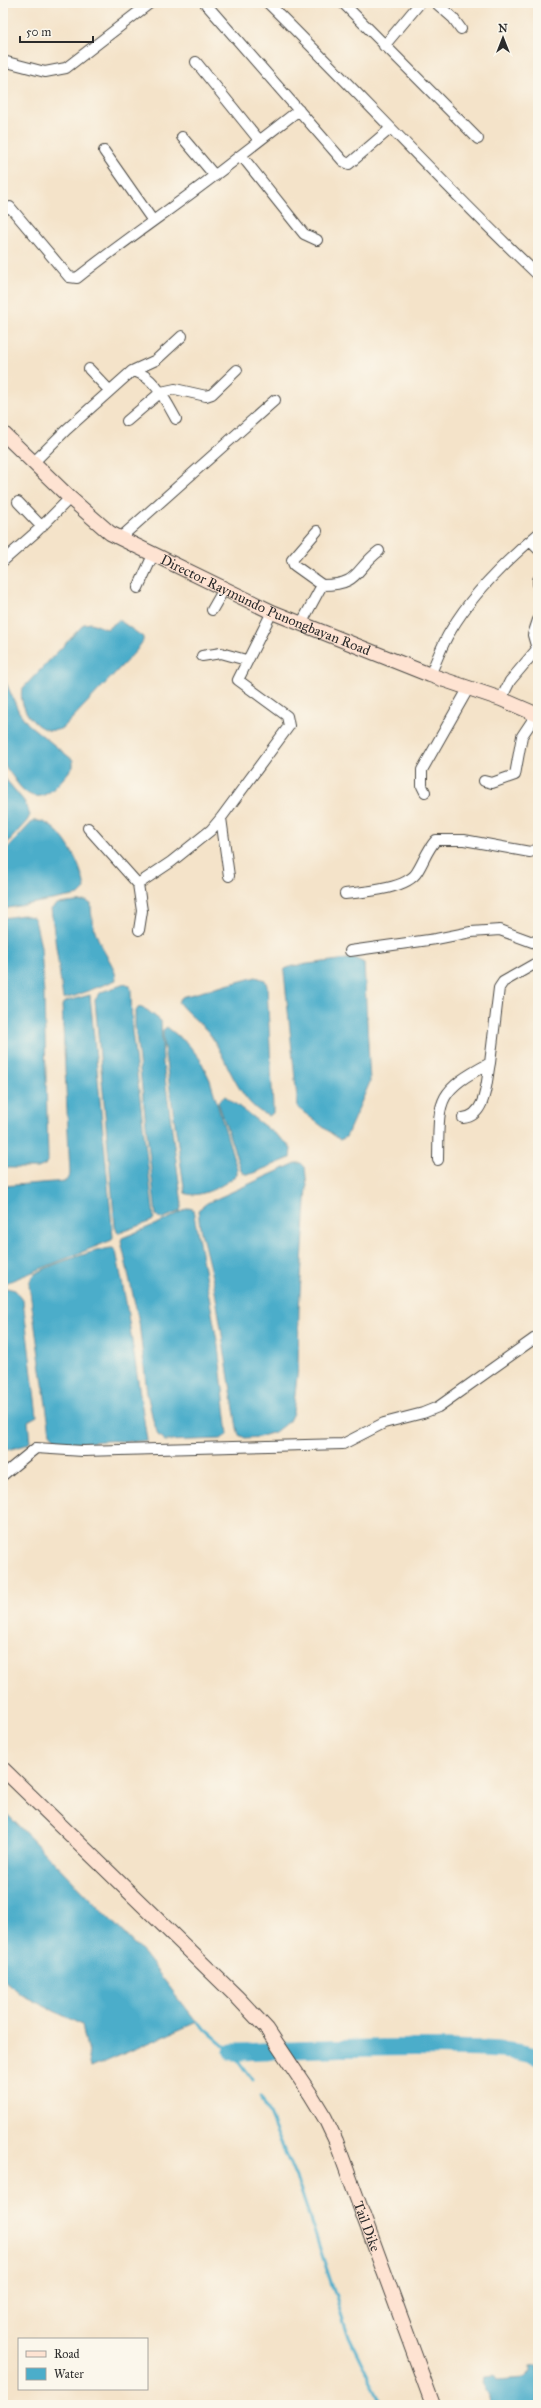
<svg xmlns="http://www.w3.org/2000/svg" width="541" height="2408" viewBox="0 0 541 2408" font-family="'IM FELL Great Primer',serif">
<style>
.water{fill:#4badca;stroke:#3b6c7a}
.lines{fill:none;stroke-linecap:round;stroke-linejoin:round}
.stream{stroke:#4badca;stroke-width:3}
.river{stroke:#4badca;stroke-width:17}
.street-casing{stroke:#494743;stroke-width:12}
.secondary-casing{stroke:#494743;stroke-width:16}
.street{stroke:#fff;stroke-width:10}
.secondary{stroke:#fee3d2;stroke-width:14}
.labels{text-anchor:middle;stroke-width:4;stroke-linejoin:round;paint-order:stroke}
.street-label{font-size:14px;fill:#2b2b2b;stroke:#fbf7ec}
</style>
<rect width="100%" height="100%" fill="#fbf7ec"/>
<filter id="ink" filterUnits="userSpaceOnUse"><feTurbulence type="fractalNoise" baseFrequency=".025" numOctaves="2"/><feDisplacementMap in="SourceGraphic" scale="8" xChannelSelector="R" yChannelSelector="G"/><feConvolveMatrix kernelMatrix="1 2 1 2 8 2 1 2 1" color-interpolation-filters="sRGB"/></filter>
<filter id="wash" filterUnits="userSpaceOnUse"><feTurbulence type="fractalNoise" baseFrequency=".012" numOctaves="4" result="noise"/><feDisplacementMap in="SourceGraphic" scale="16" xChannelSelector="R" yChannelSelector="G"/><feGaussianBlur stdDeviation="0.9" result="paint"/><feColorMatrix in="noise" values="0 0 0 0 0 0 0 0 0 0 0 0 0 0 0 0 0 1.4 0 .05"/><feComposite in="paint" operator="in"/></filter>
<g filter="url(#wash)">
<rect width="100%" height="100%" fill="#f4e3c9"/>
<path class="water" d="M119,620L143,637V641L136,651L64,727C42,741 17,710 22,689L84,624L91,623L107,629Z
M3,676L19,712L28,724L73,760V767C55,788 38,814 15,780C12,775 6,769 3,762C0,753 3,691 3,676Z
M3,776L24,801L30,815L27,821L3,848Z
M33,821C59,817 83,867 85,889L79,895L3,909V853Z
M86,901L91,904C91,917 94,931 100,943C105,956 116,966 116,980L75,996L63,999L51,909L57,904Z
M23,915L33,917L35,920L41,947L44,995L48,1159L45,1165L38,1168H3V918Z
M355,958L364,963L370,1082L346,1137L340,1140L298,1108L284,972L285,969L292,966Z
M256,977L265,980L267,986L273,1107V1113L269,1116C239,1106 227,1057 209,1033C200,1022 187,1014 178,1002L182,997Z
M125,984L130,986L131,990L132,1031L154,1218L152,1221L118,1233L115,1227L95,1000L101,992Z
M90,995L113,1237L112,1240L3,1284V1186L66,1181L70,1174L62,1005L67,1001Z
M139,1007L147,1010L161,1021L163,1063L182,1204L180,1211L162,1219L158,1218L156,1215L135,1025V1012Z
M167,1027L188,1044L200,1059L210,1080L237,1169V1174C228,1184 198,1200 185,1193L184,1187L163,1041V1030Z
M225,1096L288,1144L291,1149L290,1158L251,1174H245L241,1171L218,1102Z
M296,1163H301L305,1167L307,1187L299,1309L298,1368L293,1413L289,1421L275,1432L259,1437L245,1438L239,1435L237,1428L214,1285L200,1228L198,1210L207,1203Z
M188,1208L193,1209L218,1346L228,1434L221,1439L165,1441L158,1435L153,1420L147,1393L139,1322L121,1241L122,1238L166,1220Z
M113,1248L116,1251L126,1302L147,1440C135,1443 120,1440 106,1441C91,1441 59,1450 50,1433L29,1285C30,1281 31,1277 34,1275C45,1266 99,1248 113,1248Z
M7,1288L15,1290L23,1300L37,1416L28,1421L30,1442L26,1445L3,1451V1289Z
M3,1810L143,1953L197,2022L91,2068L82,2025L20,1994L3,1979Z
M538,2366V2405H489L490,2396L483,2383L485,2377L494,2376L497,2380L525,2378L532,2373V2367Z"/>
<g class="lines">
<path class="stream" d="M197,2022L232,2052L252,2080
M261,2096L300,2188L349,2337L382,2405"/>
<path class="river" d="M232,2052C305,2050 378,2046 451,2048C480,2049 510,2048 538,2057"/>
</g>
</g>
<g filter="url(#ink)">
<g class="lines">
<defs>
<path id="street" d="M205,3L343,161L349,164L390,129
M268,3C359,93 445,187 538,275
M343,3L478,139
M436,3L453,18L461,29
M384,46L420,3
M3,61L45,72L66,68L150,3
M196,62L259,140
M299,110L241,155L304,234L317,240
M182,137L215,176
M104,151L153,221
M3,210L10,207L69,277L77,278C131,235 188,198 241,155
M89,369L109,390
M132,371C153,374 166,401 176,419
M127,421L161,392L175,389L206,396L212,394L237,370
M33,463L66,430L132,371L156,360L182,336
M18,502L42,527
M120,538L275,400
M530,541L538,549
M3,561L36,532L70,498
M538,580V584
M322,585C360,585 354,570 379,551
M138,588L153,555
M212,610L224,589
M301,624L322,585L294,565L292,560L317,531
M202,656L221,653L246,660
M430,675C437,660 442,644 451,630C472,594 506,561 538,534
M501,699L510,681L537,649L533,635L538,620
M484,781L492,783L515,775L522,736L536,715
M425,792L422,786V770L468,689
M221,818L229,876
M88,828L138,884L171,862L211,830L221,818L289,726L287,716L238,680L272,612
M138,884L142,911L139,930
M345,894C364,892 407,889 417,872C424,861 427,850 436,840H464L530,852L538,849
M350,951L436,939L471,932L500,930L538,944
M463,1118C487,1116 486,1081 490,1063
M438,1160C439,1100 435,1092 490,1063L499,988L503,982L538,962
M3,1475L36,1448L83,1451L343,1444L384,1423L423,1413L438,1407L538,1336"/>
<g id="secondary">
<path id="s1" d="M3,433L70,498L110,533L120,538L272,612L430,675L501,699L538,715"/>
<path id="s2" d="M3,1769L238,1998L267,2029L311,2095L325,2118L336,2141L433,2405"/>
</g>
</defs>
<use href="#street" class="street-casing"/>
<use href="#secondary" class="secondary-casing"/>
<use href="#street" class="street"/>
<use href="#secondary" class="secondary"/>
</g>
</g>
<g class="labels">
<g class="street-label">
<text dy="5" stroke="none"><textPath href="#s1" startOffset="318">Director Raymundo Punongbayan Road</textPath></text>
<text dy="5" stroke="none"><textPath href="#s2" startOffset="593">Tail Dike</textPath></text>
</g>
</g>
<rect width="541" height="2408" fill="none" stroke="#fbf7ec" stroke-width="16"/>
<rect x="18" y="2338" width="130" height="52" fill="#fbf7ec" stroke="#a8a59f"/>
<rect x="26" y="2351" width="20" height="6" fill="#fee3d2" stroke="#a8a59f"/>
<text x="54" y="2358" font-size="12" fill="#2b2b2b">Road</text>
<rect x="26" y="2368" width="20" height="12" fill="#4badca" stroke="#a8a59f"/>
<text x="54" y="2378" font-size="12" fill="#2b2b2b">Water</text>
<g transform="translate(503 38)" stroke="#fbf7ec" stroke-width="3" paint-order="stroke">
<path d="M0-3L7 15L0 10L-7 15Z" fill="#2b2b2b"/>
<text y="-6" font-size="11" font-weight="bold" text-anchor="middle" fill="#2b2b2b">N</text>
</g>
<path d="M20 36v6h73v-6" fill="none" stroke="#2b2b2b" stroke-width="2"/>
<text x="26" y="36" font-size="12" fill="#2b2b2b" stroke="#fbf7ec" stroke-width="3" paint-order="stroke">50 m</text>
</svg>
